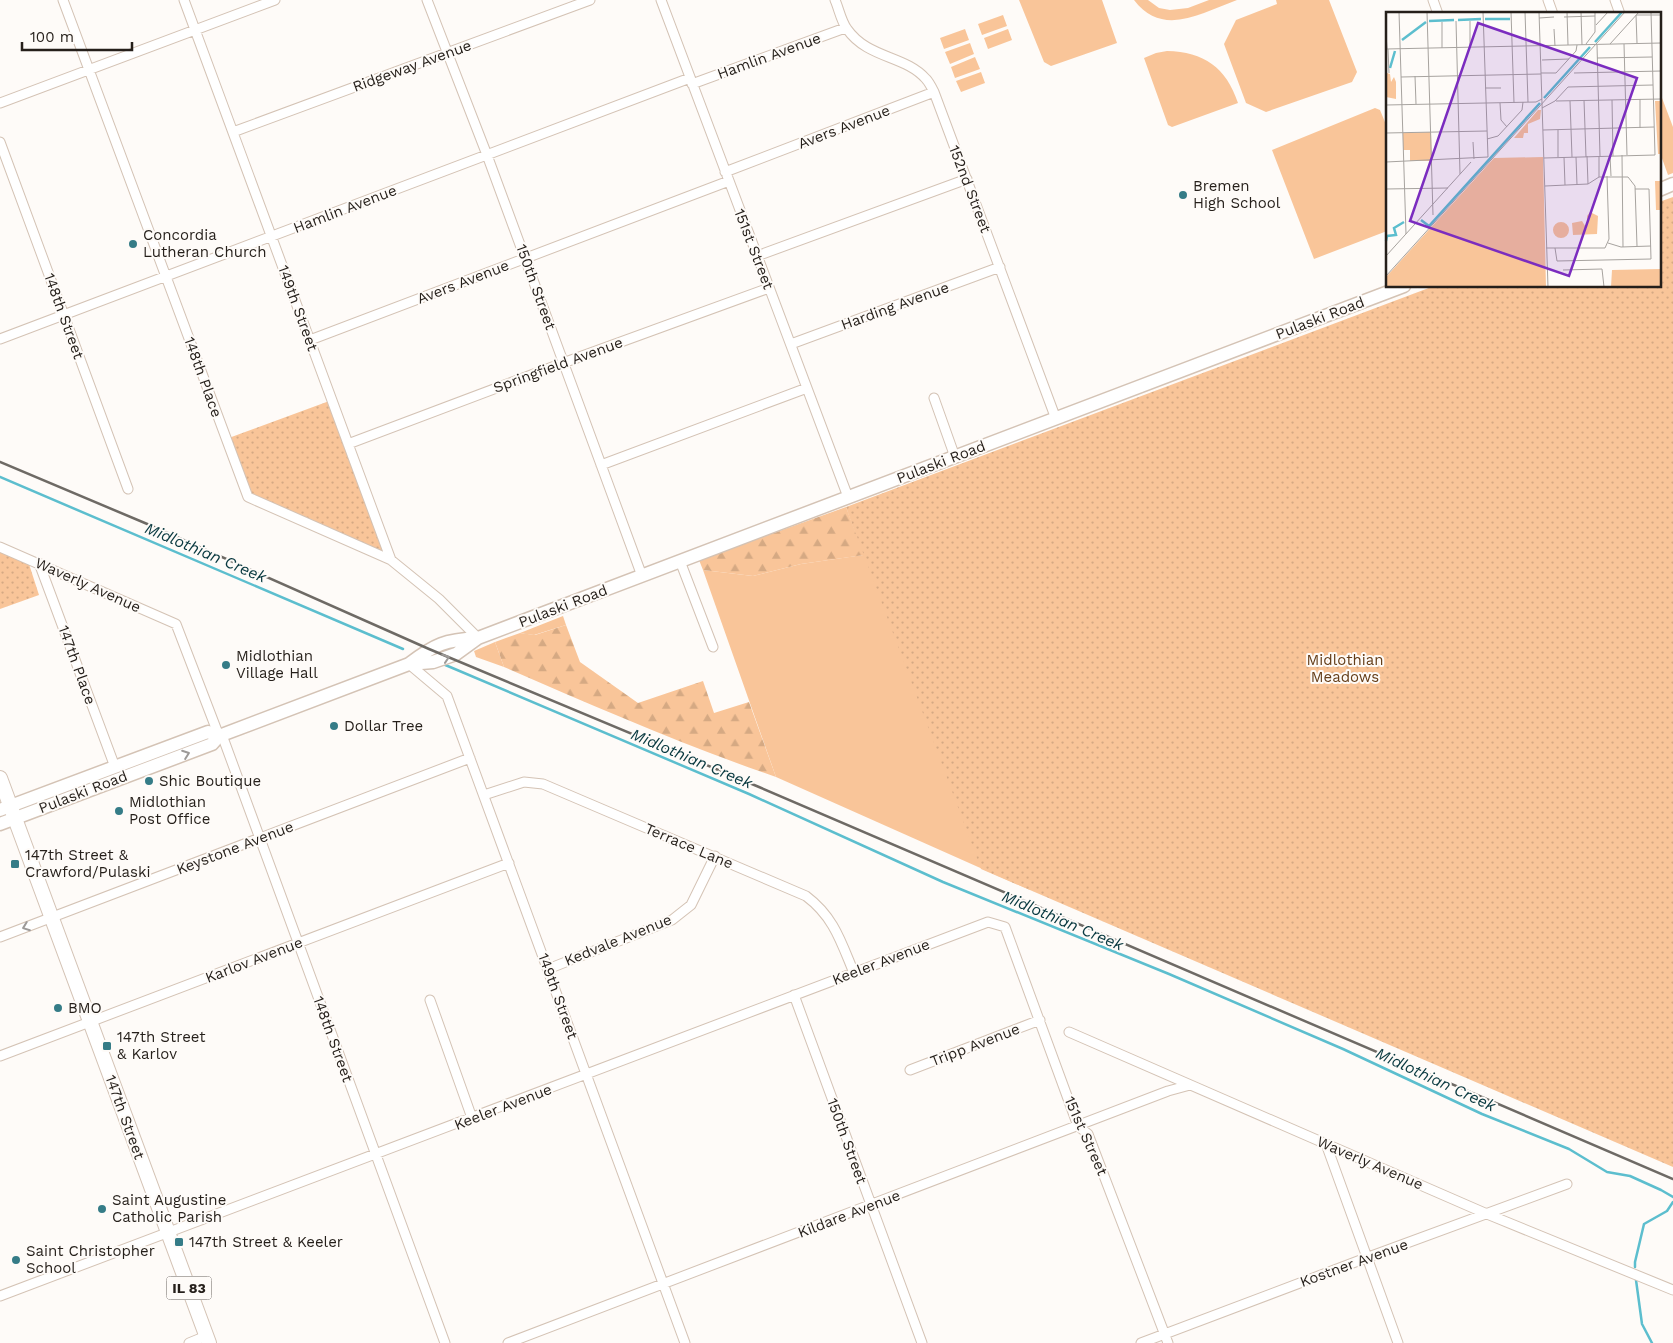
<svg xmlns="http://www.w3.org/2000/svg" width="1673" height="1343" viewBox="0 0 1673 1343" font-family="'Work Sans',sans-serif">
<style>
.green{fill:#f9c599}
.forest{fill:url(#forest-firs)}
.park{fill:url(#park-dots)}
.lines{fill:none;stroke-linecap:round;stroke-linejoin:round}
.stream{stroke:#5cbece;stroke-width:2.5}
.minor-casing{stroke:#d4c3b5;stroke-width:11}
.secondary-casing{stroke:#d4c3b5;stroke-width:15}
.primary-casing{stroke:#d4c3b5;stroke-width:16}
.minor{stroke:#fff;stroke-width:9}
.secondary{stroke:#fff;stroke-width:12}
.primary{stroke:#fff;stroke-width:14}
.rail{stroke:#6e6a65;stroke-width:2.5}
.oneway{stroke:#9d9a98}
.poi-dot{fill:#357c87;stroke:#fefbf8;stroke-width:2}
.labels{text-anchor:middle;stroke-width:4;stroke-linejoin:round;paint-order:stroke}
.shield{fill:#fefbf8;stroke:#66615d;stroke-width:1}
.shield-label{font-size:14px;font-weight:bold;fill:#251f1a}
.street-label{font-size:15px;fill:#251f1a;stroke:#fefbf8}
.poi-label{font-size:15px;fill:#251f1a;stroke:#fefbf8;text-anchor:start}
.park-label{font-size:15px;fill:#643d18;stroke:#fefbf8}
.water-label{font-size:16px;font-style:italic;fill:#08383f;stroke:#fefbf8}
.inset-river{fill:none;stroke:#5cbece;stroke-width:2.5}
.inset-road{fill:none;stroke:#a7a39f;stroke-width:1}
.view{fill:#7b2cbf;fill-opacity:0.15;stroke:#7b2cbf;stroke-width:2.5}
.inset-edge{fill:none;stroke:#251f1a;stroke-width:2.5}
</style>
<defs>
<pattern id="forest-firs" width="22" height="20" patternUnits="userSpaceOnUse" patternTransform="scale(1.25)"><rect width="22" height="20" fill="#f9c599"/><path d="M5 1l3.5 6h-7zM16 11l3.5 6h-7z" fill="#d5a983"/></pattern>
<pattern id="park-dots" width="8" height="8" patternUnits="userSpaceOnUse" patternTransform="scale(1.25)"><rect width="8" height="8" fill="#f9c599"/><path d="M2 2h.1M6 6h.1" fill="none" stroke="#d5a983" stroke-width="1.8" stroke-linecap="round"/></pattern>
</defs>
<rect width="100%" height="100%" fill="#fefbf8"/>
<path class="green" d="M1019,0H1102L1117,43L1051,66L1044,62Z
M1134,0H1148L1159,8L1170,10L1188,8L1209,0H1237C1201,13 1163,38 1134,0Z
M1276,0H1329L1357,72L1352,82L1266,112L1246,103L1224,44L1236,20L1277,4Z
M1003,15L1007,26L982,35L978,24Z
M965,29L969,40L944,49L940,38Z
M1008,29L1012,40L988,49L984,38Z
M970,43L974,54L950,64L945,52Z
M1167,51C1204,52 1226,67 1238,103L1172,127L1168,125L1144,58L1156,53Z
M975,57L980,69L955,78L951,67Z
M981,72L985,83L961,92L956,81Z
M1659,90L1673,127V173L1668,175L1659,150Z
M1375,108L1380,110L1387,127V231L1314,259L1272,150Z
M846,507L1030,890L776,777L703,570L753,576L801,564L863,555Z
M563,616L566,625L534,635L520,633Z
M495,642L504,667L476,657L474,651Z"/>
<path class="forest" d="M846,507L864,555L801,564L753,576L703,570L699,560Z
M566,625L580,662L638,703L703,681L714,713L749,702L776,777C683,745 594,706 504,667L495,642L520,633L535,635Z"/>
<path class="park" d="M1673,197V1167L981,869L846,507L1434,286H1659V202Z
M332,400L391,560L248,497L226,439Z
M0,552L29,564L39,595L0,609Z"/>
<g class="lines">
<path class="stream" d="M0,477L403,649
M443,664L749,794L943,882L1169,974L1343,1049L1482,1114L1569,1149L1607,1172L1630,1176L1661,1190L1673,1197
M1635,1267V1262L1644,1224L1667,1211L1673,1202
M1636,1280L1642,1324L1652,1343"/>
<defs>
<path id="minor" d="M63,0L248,497L391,560L439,599L478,638
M184,0L391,560
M427,0L487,155L642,576
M661,0L848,497
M835,0C839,9 841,21 847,29C868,59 905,55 926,79C929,82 932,88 934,92L1056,419
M1433,0L1438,14
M1548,0L1553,14
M1615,0L1620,14
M692,84L845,28
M0,103L275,0
M233,132L590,0
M0,142L128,489
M725,172L934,92
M757,256L967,179
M0,339L690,78
M310,340L729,181
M791,344L1000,267
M934,398L955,457
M348,444L563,363L769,288
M601,465L807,388
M0,547L176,624L219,736
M680,561L713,647
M39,563L115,767
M409,664L447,696L685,1343
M222,735L445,1343
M484,795L524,782L543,784L806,896C834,917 841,942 854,973
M0,937L470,758
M548,969L672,920L691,905L715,856
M794,995L922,1343
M430,1000L472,1118
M1069,1032L1487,1214L1673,1290
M0,1056L509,863
M910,1070L1040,1020
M1326,1144L1398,1343
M0,1296L988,922L1005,927L1078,1126L1088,1134L1168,1343
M189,1343L206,1336
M508,1343L1168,1091L1190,1085
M1141,1343L1366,1258L1567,1184"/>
<path id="secondary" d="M1659,190L1673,184
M409,664L433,662L456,654L478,638
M0,810L208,732L219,736
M0,824L212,744L219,736L409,664C435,644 445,640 478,638L1404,286"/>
<path id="primary" d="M0,778L209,1343"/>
</defs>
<use href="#minor" class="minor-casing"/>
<use href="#secondary" class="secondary-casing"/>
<use href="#primary" class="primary-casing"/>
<use href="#minor" class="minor"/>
<use href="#secondary" class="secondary"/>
<use href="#primary" class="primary"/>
<path class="rail" d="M0,462L152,526L429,649L759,787L1673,1179"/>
</g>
<defs><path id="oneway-chevron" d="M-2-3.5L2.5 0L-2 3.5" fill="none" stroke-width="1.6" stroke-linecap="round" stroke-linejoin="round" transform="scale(1.25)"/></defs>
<g class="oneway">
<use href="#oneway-chevron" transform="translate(446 658) rotate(-18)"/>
<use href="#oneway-chevron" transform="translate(186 754) rotate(-20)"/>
<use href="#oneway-chevron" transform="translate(26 927) rotate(159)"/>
</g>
<g class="poi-dot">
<circle cx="1183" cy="195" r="5"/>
<circle cx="133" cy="244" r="5"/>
<circle cx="226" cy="665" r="5"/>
<circle cx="334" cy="726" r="5"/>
<circle cx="149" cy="781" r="5"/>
<circle cx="119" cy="811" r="5"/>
<rect x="10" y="859" width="10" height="10" rx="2.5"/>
<circle cx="58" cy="1008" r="5"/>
<rect x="102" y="1041" width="10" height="10" rx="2.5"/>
<circle cx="102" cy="1209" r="5"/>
<rect x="174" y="1237" width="10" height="10" rx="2.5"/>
<circle cx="16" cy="1260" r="5"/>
</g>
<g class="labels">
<rect class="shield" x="166.5" y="1276.5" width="45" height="23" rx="4"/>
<g class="shield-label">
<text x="189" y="1293">IL 83</text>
</g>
<g class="street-label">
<text transform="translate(769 56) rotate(-20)" y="5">Hamlin Avenue</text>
<text transform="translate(412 66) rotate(-20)" y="5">Ridgeway Avenue</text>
<text transform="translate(844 127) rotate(-21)" y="5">Avers Avenue</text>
<text transform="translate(970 189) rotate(69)" y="5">152nd Street</text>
<text transform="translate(345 209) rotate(-21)" y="5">Hamlin Avenue</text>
<text transform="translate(754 249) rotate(69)" y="5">151st Street</text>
<text transform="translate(463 282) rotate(-21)" y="5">Avers Avenue</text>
<text transform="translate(536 287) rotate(70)" y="5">150th Street</text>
<text transform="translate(895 306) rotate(-20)" y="5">Harding Avenue</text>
<text transform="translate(298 308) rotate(70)" y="5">149th Street</text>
<text transform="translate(64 316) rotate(70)" y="5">148th Street</text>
<text transform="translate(1320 318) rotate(-21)" y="5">Pulaski Road</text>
<text transform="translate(558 365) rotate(-20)" y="5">Springfield Avenue</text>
<text transform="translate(203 377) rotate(70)" y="5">148th Place</text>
<text transform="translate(941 462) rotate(-21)" y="5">Pulaski Road</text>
<text transform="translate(88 585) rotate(24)" y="5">Waverly Avenue</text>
<text transform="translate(563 606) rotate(-21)" y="5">Pulaski Road</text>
<text transform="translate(77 665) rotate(70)" y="5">147th Place</text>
<text transform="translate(83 792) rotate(-21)" y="5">Pulaski Road</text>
<text transform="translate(689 846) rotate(23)" y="5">Terrace Lane</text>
<text transform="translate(235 848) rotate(-21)" y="5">Keystone Avenue</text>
<text transform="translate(618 940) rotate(-22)" y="5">Kedvale Avenue</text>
<text transform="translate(254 960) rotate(-21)" y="5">Karlov Avenue</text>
<text transform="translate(881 962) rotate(-21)" y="5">Keeler Avenue</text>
<text transform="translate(558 996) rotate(70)" y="5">149th Street</text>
<text transform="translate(333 1039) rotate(70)" y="5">148th Street</text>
<text transform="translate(975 1045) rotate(-21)" y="5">Tripp Avenue</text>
<text transform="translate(503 1107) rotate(-21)" y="5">Keeler Avenue</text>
<text transform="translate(125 1117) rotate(70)" y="5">147th Street</text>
<text transform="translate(1086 1136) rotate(66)" y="5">151st Street</text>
<text transform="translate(847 1141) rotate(70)" y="5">150th Street</text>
<text transform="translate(1370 1163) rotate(23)" y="5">Waverly Avenue</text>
<text transform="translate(849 1214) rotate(-21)" y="5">Kildare Avenue</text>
<text transform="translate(1354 1263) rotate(-20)" y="5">Kostner Avenue</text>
</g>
<g class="poi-label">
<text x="1193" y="191">Bremen<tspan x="1193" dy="17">High School</tspan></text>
<text x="143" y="240">Concordia<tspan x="143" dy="17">Lutheran Church</tspan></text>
<text x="236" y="661">Midlothian<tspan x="236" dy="17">Village Hall</tspan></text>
<text x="344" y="731">Dollar Tree</text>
<text x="159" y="786">Shic Boutique</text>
<text x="129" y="807">Midlothian<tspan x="129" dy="17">Post Office</tspan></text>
<text x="25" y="860">147th Street &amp;<tspan x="25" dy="17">Crawford/Pulaski</tspan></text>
<text x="68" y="1013">BMO</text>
<text x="117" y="1042">147th Street<tspan x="117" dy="17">&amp; Karlov</tspan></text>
<text x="112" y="1205">Saint Augustine<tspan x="112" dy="17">Catholic Parish</tspan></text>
<text x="189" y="1247">147th Street &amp; Keeler</text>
<text x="26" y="1256">Saint Christopher<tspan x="26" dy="17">School</tspan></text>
</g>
<g class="park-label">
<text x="1345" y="665">Midlothian<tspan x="1345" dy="17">Meadows</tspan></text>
</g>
<g class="water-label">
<text transform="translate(206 552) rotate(23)" y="6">Midlothian Creek</text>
<text transform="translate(692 758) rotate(23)" y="6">Midlothian Creek</text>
<text transform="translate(1063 920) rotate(23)" y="6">Midlothian Creek</text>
<text transform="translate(1436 1079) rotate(25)" y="6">Midlothian Creek</text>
</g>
</g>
<g transform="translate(1386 12)">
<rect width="275" height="275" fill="#fefbf8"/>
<path d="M204,200L212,204L211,222L187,223L186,211L196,209L201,217V204ZM167 218a8 8 0 1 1 16 0a8 8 0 1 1-16 0Z" fill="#f9c599"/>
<path d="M1,61L4,62L5,70L8,65L10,70V87L0,85ZM152,98H155L154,107L142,112V121H138L137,126H128Z" fill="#f9c599"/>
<path d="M269,89H275V142H272ZM45,120L46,149H24V138H17V121ZM157,145L160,275H0V265L108,146ZM269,169H275V198H270ZM275,257V275H225L226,258Z" fill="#f9c599"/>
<path class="inset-river" d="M99,7H124M72,8L95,7M43,9L68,8M16,28L40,10M209,30L236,0M4,56L9,39M158,86L204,35M35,208L43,214L154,91M0,229L1,224L10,223L8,216L18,210"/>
<path class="inset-road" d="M13,0L20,222M41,0L47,203M125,0L128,91M139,0L142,90M153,0L162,275M181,0L182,33M195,0L196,33M178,5L209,4M153,6L168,5M70,9L74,162M84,9V35M56,10V36M210,13L222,0M168,17L169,34M0,22L1,37M251,31L250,3H275M200,32L209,20V0M224,32L253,0M238,32L241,143M211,33L214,144M0,37L275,31M2,37L3,61M211,46L266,45M156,48L183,47M155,61H170L190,39L191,33M188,61L275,59M29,64L30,92M15,65L155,62M99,76H115M254,87V116M198,88L200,145M226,88L227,144M170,89L275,87M184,89L186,145M114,91L115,108L121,115M0,93L150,90L156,87M156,96L169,89L182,75L267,73M157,118L268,115M172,118V145M0,121L101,119M101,127L112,124L136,98L137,90M87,130L88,147M236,143L237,235M201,144L202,172M213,144V165M224,144L225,164M178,145L179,173M190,145L191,173M158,146L269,143L265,0M0,150L102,145L97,0M159,174L202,172L213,165H242L249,174L251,234M0,177L62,176M222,231L235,235L265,234M160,236H219M169,236L171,249L265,247L263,177H249M219,236L223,227L221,164M0,244L85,150M177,258L216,257L218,275M0,264L239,0"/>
<path class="view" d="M92,11L251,66L183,264L24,209Z"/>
<rect width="275" height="275" class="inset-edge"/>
</g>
<path d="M22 42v8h110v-8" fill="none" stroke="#251f1a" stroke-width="2.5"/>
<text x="30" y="42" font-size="15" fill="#251f1a" stroke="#fefbf8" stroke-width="4" paint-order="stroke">100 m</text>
</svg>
